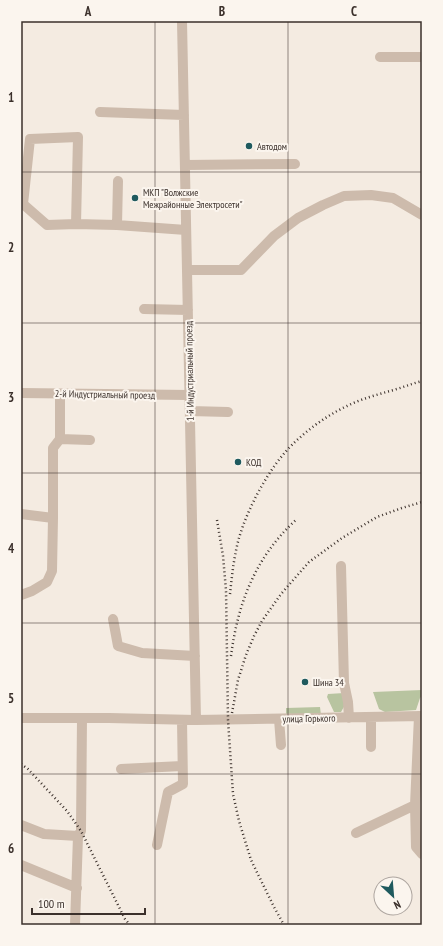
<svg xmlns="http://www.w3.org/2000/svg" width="443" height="946" viewBox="0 0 443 946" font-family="'PT Sans Narrow',sans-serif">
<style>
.green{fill:#b8c4a0}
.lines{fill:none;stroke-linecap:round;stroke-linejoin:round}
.minor{stroke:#cdbbac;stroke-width:10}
.rail{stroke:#3b302b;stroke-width:2.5;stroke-dasharray:1 3;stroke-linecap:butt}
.grid{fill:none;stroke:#3b302b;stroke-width:1;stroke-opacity:0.55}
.poi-dot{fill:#1f5a5e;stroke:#fbf5ee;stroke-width:1.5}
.labels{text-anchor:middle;stroke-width:4;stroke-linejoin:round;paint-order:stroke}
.poi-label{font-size:10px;fill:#3b302b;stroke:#fbf5ee;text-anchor:start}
.street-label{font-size:10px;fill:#3b302b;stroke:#fbf5ee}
.neatline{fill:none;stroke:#3b302b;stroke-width:1.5}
.grid-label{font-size:13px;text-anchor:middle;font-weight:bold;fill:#3b302b}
</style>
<rect width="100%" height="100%" fill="#f4ebe1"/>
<path class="green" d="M422,690V696L420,698L416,710L385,712L379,709L373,692Z
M344,693L345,705L341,712H334L327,697L328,694Z
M320,707L321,715L286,716V708Z"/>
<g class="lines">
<path class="minor" d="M182,21L196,720
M380,57H422
M100,112L184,115
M78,137L76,224L47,225L23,204L30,139Z
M185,165L295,164
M76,224L117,225L186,230
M117,225L118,181
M187,270H241L274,236L298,218L323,205L344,196L371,195L393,198L422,215
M144,309L188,310
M21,393L189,395
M60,394V439L90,440
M190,411L228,412
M21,514L53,518V448L60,439
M341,566L344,683L348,702L349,718
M21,595L32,591L47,582L52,571L53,518
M113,619L118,646L142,653L195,656
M419,716L415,805L416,847L422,854
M371,717V747
M21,718H109L196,720L422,716
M279,719L281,745
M121,769L182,766
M21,825L44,834L78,836
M356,833L415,805
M157,845L168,792L183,784L182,720
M21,865L77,888
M75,925L78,836L81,831L82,718"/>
<path class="rail" d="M217,520L223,556L226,590L228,720L233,794L239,821L251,860L274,907L284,925
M230,594C232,575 234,556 239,538C248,507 271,464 295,442C311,427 328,415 347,406C361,399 376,395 390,391C401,388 411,384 422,381
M231,656C238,602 256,556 297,519
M232,713L238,680L246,655L254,636L262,621L281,594L309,562L342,538L377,517L402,508L422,502
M21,764L28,769L67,811L81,831L125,919L130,925"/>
</g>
<path class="grid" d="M155,21V925M288,21V925M21,172H422M21,323H422M21,473H422M21,623H422M21,774H422"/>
<g class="poi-dot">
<circle cx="249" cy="146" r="4"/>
<circle cx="135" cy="198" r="4"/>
<circle cx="238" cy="462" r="4"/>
<circle cx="305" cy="682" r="4"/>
</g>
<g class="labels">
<g class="poi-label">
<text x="257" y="150">Автодом</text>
<text x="143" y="196">МКП "Волжские<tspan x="143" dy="12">Межрайонные Электросети"</tspan></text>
<text x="246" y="466">КОД</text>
<text x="313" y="686">Шина 34</text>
</g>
<g class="street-label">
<text transform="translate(189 371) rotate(-91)" y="4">1-й Индустриальный проезд</text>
<text transform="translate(105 394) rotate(1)" y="4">2-й Индустриальный проезд</text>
<text transform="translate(309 718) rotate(-1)" y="4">улица Горького</text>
</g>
</g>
<rect width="443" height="946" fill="none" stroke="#fbf5ee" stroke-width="44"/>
<g transform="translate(393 896) rotate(154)"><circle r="19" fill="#fbf5ee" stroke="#aea6a0"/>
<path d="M0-3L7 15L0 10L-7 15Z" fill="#1f5a5e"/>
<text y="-6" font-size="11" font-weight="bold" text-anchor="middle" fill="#3b302b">N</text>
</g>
<path d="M32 908v6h113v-6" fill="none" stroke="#3b302b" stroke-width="2"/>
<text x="38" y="908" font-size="12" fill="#3b302b" stroke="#fbf5ee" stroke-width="3" paint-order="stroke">100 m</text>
<rect x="22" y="22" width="399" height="902" class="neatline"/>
<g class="grid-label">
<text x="88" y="16">A</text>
<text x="222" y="16">B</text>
<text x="354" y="16">C</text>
<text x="11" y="102">1</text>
<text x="11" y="252">2</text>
<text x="11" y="402">3</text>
<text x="11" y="553">4</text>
<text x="11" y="703">5</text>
<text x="11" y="853">6</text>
</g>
</svg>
